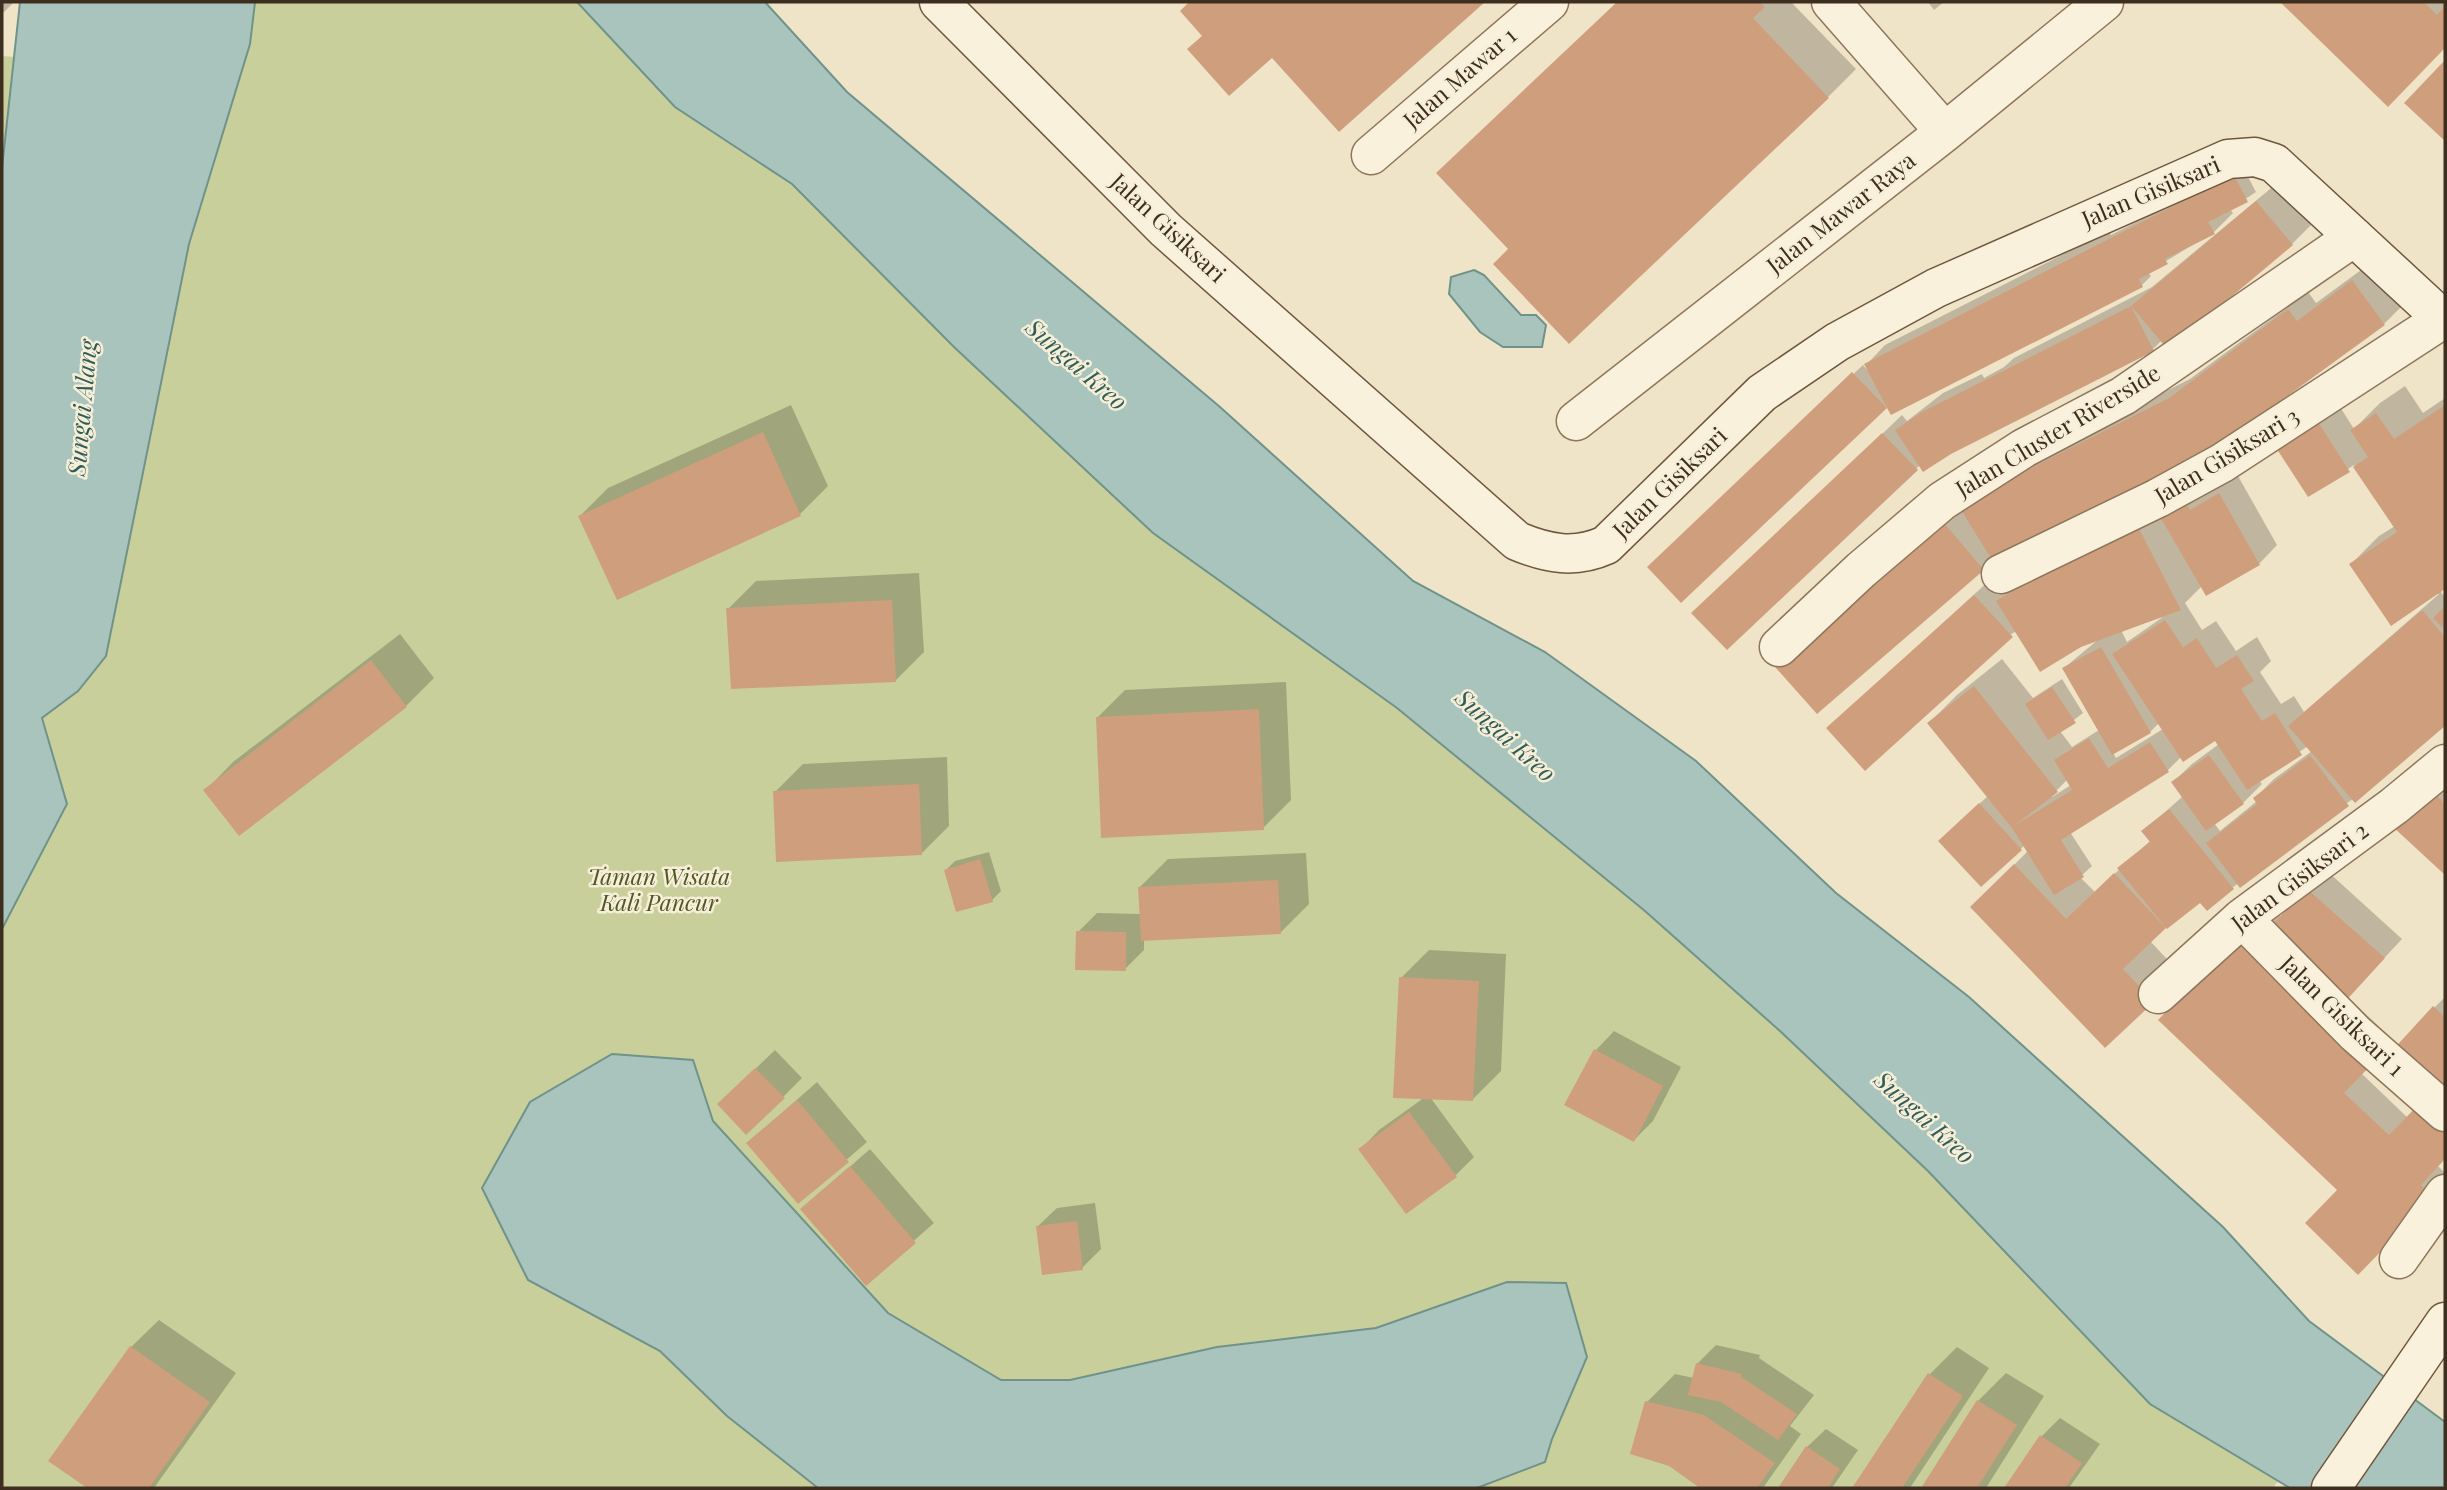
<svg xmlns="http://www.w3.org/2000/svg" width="2447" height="1490" viewBox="0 0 2447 1490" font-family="'Playfair Display',serif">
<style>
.green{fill:#c9cf9b}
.water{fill:#a9c4bc;stroke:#6f938a;stroke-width:2}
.shadow{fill:#0003;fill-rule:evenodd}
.building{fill:#cf9f7d}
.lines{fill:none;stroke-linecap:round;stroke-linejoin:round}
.street-casing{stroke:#8d765c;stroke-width:41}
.secondary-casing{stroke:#6f573f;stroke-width:41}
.street{stroke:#faf1dc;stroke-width:38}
.secondary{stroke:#faf1dc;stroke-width:38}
.labels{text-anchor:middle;stroke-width:5;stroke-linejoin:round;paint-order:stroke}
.street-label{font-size:23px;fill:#3d2e20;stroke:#f7eed8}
.park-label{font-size:23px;font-style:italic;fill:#4d5a26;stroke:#f7eed8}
.water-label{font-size:24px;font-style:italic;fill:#2f5d5a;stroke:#f7eed8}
</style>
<rect width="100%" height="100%" fill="#f0e4c8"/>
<path class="green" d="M255,2H577L675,107L792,183L954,347L1153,533L1397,708L1645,911L1780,1031L1928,1171L2150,1404L2278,1481L2273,1488H2V929L67,804L42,718L78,691L106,656L189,244L250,44Z
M2,56L15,57L2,168Z"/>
<path class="water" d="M20,2H255L250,44L189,244L106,656L78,691L42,718L67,804L2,929V168Z
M577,2H765L847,92L1220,407L1413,581L1545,652L1696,761L1836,893L1969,997L2223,1227L2309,1321L2445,1422V1488H2290L2150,1404L1928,1171L1780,1031L1645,911L1397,708L1153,533L954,347L792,184L675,107Z
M1474,270L1484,275L1521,315H1536L1546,325L1542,347H1503L1480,332L1449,294L1451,277Z
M612,1054L693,1060L713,1121L888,1313L1001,1380H1070L1217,1347L1376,1328L1507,1282L1566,1283L1587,1357L1552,1439L1545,1462L1477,1488H818L727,1416L660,1351L528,1280L482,1188L530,1102Z"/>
<path class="shadow" d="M2,2H14L2,14Z
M1191,2H1482L1340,129L1272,55L1204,35L1182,11Z
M1619,2H1791L1856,69L1828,97L1457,155Z
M1928,2H1944L1934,10Z
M2282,2H2445V46L2388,104Z
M2243,167L2256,192L2230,209L2233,213L2214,232L2148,272L2151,276L2142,285L1888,405L1681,600L1694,524L1863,365L1869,372L1867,364L1885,345L2109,231L2111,235Z
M2276,184L2311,225L2292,244L2168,347L2162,340L2153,349L1920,465L1727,647L1837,477L1902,415L1907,421L1943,393L1982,374L1984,378L2004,367L2014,358L2152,287Z
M2372,262L2403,305L2384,324L1993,558L1983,569L1778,667L1979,486L2190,379L2308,292L2316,303Z
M2405,386L2423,413L2445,398V587L2440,591L2445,597V723L2356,801L2354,798L2232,888L2200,900L2165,927L2150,941L2180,973L2153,1001L1972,907L2028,851L2025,845L1981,885L1959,822L1988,796L1929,723L1957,695L2002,659L2033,698L2062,679L2083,713L2060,731L2072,747L2099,730L2064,668L2100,638L2017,631L1828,728L2003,568L2204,483L2209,492L2238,476L2277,545L2259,564L2202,586L2185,603L2202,630L2216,621L2236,651L2257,637L2271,661L2260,672L2281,704L2294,696L2304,712L2439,594L2351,564L2379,536L2395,526L2354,465L2309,495L2276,443L2335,399L2354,429L2380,403ZM2163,617L2127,642L2121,630ZM2159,723L2163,729L2116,758L2113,753L2150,732ZM2216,739L2219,744L2192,764L2173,782L2183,796L2144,831L2151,840L2095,892L2080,877L2092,866L2070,832L2167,771L2181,757ZM2308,746L2312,751L2274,779L2255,798L2257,801L2220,831L2214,823L2243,803L2262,784L2259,780ZM2068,779L2071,785L2052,797L2051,796Z
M791,405L828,486L800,514L617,597L580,516L608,488Z
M919,573L924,652L896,680L728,609L756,581Z
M400,634L434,678L406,706L239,833L206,790L233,762Z
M1286,682L1291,800L1263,828L1097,718L1125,690Z
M947,757L949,826L921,854L775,792L803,764Z
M2445,772V873L2394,826Z
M989,852L1001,891L992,900L946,870L955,861Z
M1306,853L1309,904L1281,932L1144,939V950L1125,969L1078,932L1097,913L1141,914L1140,887L1168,859Z
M2326,870L2402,939L2348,997L2393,1040L2361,1073L2408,1118L2434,1091V1008L2445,997V1158L2438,1166L2445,1173V1183L2377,1254L2340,1189L2160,1020L2271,906L2282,917Z
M1429,950L1506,954L1501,1071L1473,1099L1430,1097L1474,1157L1456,1175L1361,1149L1379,1130L1425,1097L1401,978Z
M1614,1031L1681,1067L1653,1121L1634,1140L1596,1050Z
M775,1050L802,1078L783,1097L719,1104Z
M817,1082L867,1142L798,1202L748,1143Z
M870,1149L934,1223L866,1283L802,1209Z
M1095,1203L1101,1249L1082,1268L1038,1226L1057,1208Z
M159,1320L236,1373L154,1488H91L51,1461L131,1347Z
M1716,1345L1760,1355L1759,1358L1814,1395L1790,1426L1801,1434L1763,1488H1704L1670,1464L1647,1402L1675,1374L1694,1378L1698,1363Z
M1957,1347L1989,1368L1910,1488H1854L1929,1375Z
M2006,1373L2044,1396L1986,1488H1924L1978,1401Z
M2060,1418L2100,1444L2069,1488H2006L2042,1436Z
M1826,1429L1858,1450L1832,1488H1780L1807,1447Z"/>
<path class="building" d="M1189,2H1485L1339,132L1272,58L1229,96L1187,49L1202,36L1180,11Z
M1617,2H1760L1765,7L1753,18L1829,98L1569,344L1493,264L1508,249L1436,173Z
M2280,2H2424L2437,15L2445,6V48L2388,107Z
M2445,60V141L2404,103Z
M2234,175L2248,202L2208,222L2215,234L2165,259L2168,264L2139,279L2143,287L1891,415L1887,408L1681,603L1647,567L1852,372L1887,408L1864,364Z
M2256,201L2293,245L2168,350L2131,306Z
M2352,280L2385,325L2205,456L1995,565L1958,505L2169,398L2288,309L2297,321Z
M2131,306L2154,351L1951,454L1923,472L1895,430L1922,412Z
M2445,405V589L2391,626L2349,564L2397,532L2353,467L2368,457L2350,430L2376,413L2394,439Z
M2315,417L2350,472L2308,497L2273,443Z
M763,432L801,516L617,600L578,516Z
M1882,433L1918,470L1727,650L1691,613Z
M2219,493L2260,565L2206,596L2159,515L2185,501L2190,510Z
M2134,519L2181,610L2081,647L2040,672L1996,601Z
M1943,522L1984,570L1817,714L1775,667Z
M1974,595L2013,637L1865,771L1826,728Z
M892,600L896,682L731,689L726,608Z
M2445,606V630L2433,618Z
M2422,610L2445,637V726L2355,803L2288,726Z
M2165,620L2183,647L2197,638L2216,668L2237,655L2254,681L2241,689L2262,721L2275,713L2302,755L2247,790L2215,741L2183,762L2112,654Z
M2101,647L2151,733L2112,755L2062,668Z
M371,660L407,707L239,836L203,790Z
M1974,686L2058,792L2014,826L2072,790L2054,760L2089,738L2108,768L2150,742L2169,772L2061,840L2084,877L2054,895L2012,828L1927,723Z
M2052,687L2076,723L2048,740L2025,704Z
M1259,709L1264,830L1101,838L1096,717Z
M2209,755L2244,804L2206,831L2171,782Z
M2310,755L2349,806L2240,888L2206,843L2257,804L2253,798Z
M919,784L922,855L776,862L773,791Z
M2428,787L2445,804V875L2392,826Z
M1979,803L2022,850L1981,887L1938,841Z
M2169,809L2234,889L2207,911L2200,903L2167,929L2117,868L2150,842L2141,831Z
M980,859L993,902L956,912L944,870Z
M2014,864L2066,919L2114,873L2166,928L2123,969L2154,1002L2105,1048L1970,907Z
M1278,880L1281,934L1141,941L1138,887Z
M2306,888L2385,958L2342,1005L2264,934Z
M1076,931L1126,932V971L1075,970Z
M2242,933L2376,1060L2344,1093L2389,1135L2421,1102L2445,1125V1159L2421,1185L2433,1198L2358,1275L2305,1223L2337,1190L2158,1020Z
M1399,977L1479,981L1473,1101L1393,1098Z
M2433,1006L2445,1017V1103L2390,1053Z
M1594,1049L1663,1086L1634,1142L1564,1105Z
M755,1068L785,1098L746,1135L717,1104Z
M797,1100L849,1162L798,1204L746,1143Z
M1409,1112L1457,1177L1406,1214L1358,1149Z
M850,1166L916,1243L866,1286L800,1209Z
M1077,1221L1083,1270L1042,1275L1036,1226Z
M130,1346L210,1402L149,1488H87L48,1461Z
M1696,1363L1742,1374L1741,1377L1797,1414L1778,1440L1721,1402L1688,1395Z
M1928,1373L1963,1396L1902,1488H1852Z
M1977,1400L2017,1425L1977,1488H1921Z
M1645,1401L1704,1415L1775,1463L1757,1488H1700L1669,1466L1630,1454Z
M2040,1435L2082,1463L2065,1488H2004Z
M1806,1446L1840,1469L1828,1488H1778Z"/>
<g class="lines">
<defs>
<path id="street" d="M1831,2L1945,132
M1371,155L1549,2
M1576,421L1945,132L2104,2
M2001,574L2158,498L2222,463L2443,319
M1779,647L1861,570L1942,501L2024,448L2123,396L2354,237
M2242,918L2355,1033L2445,1112
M2158,994L2242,918L2394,806L2445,764
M2399,1259L2445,1194"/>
<path id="secondary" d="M939,2L1166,230L1517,541C1548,554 1575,559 1606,545L1762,393L1837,342L1936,288L2228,159L2255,157L2274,163L2445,321
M2331,1488L2445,1322"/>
</defs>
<use href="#street" class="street-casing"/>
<use href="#secondary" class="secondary-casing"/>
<use href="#street" class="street"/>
<use href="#secondary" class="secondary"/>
</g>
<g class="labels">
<g class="street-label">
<text transform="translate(1460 78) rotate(-41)" y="8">Jalan Mawar 1</text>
<text transform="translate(2151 192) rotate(-23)" y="8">Jalan Gisiksari</text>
<text transform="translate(1841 213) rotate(-38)" y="8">Jalan Mawar Raya</text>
<text transform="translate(1168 228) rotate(43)" y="8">Jalan Gisiksari</text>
<text transform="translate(2058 431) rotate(-31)" y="8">Jalan Cluster Riverside</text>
<text transform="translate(2227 456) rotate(-31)" y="8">Jalan Gisiksari 3</text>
<text transform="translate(1670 483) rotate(-44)" y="8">Jalan Gisiksari</text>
<text transform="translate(2300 877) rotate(-37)" y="8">Jalan Gisiksari 2</text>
<text transform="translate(2342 1016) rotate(44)" y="8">Jalan Gisiksari 1</text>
</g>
<g class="park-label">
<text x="659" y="885">Taman Wisata<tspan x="659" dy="26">Kali Pancur</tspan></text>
</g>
<g class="water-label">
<text transform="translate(1076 365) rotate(41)" y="8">Sungai Kreo</text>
<text transform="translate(83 408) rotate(-85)" y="8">Sungai Alang</text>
<text transform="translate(1505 736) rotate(42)" y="8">Sungai Kreo</text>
<text transform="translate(1924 1118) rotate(42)" y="8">Sungai Kreo</text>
</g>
</g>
<rect width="2447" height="1490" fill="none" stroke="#3d2e20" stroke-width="7"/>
</svg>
